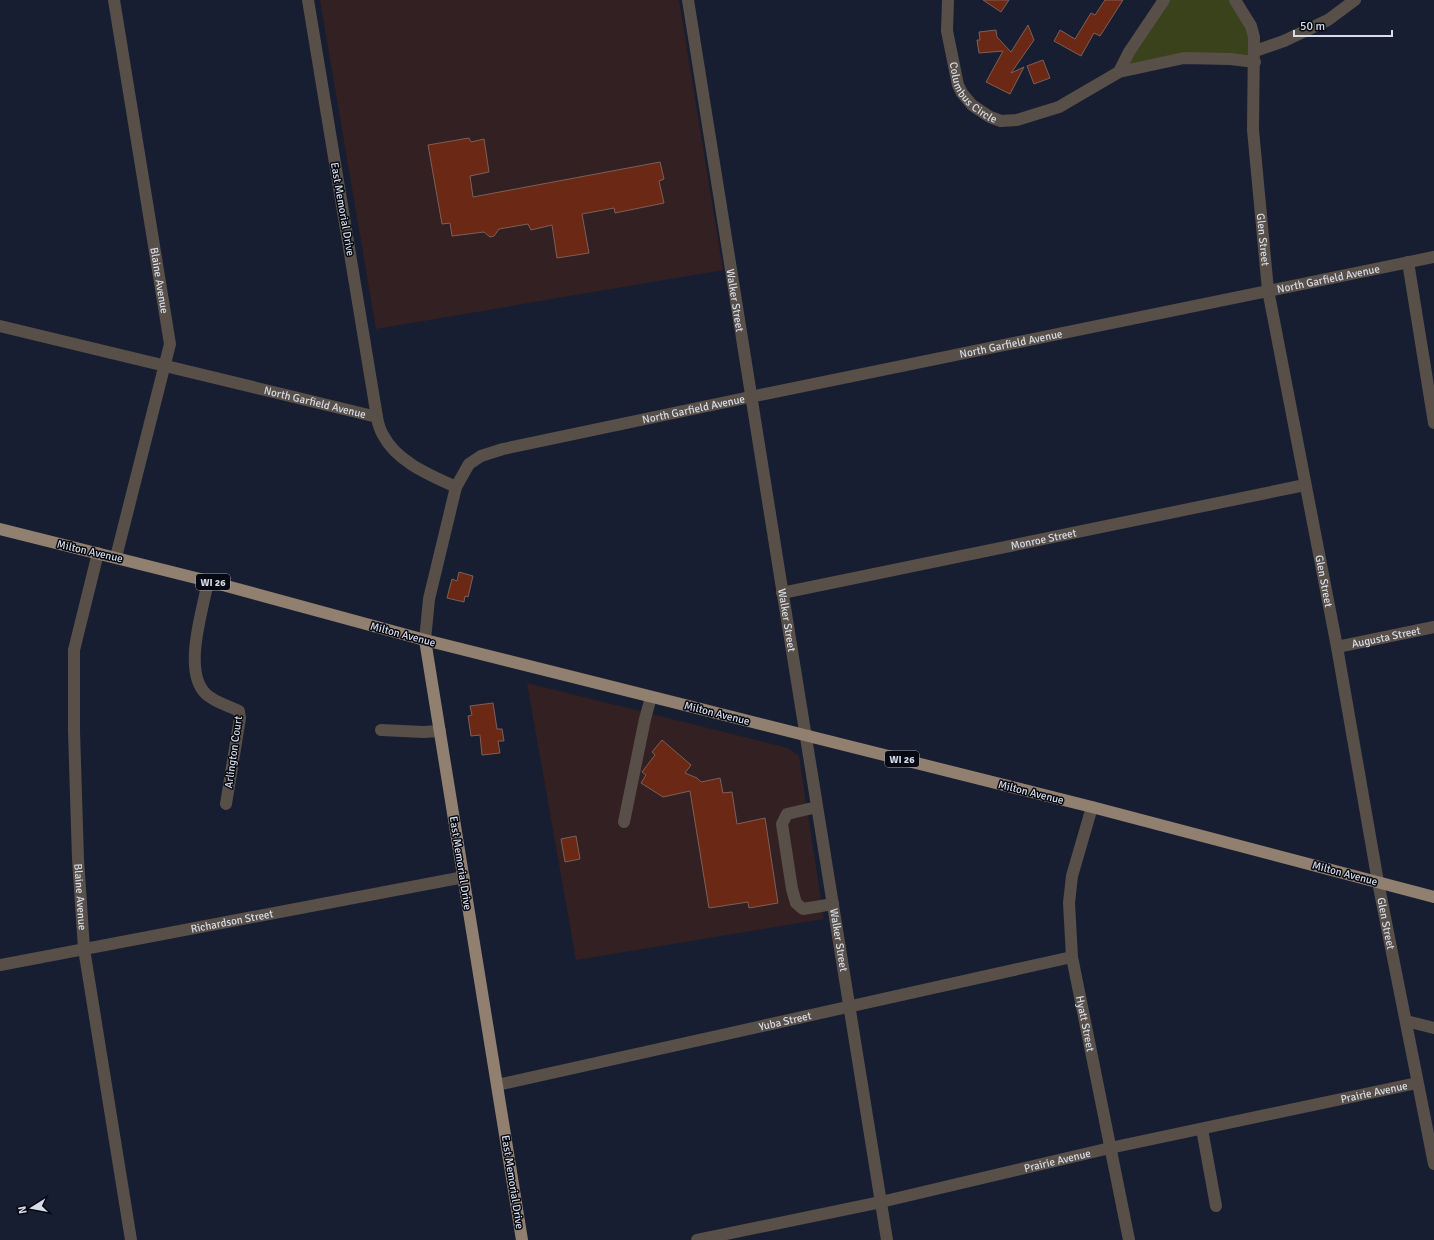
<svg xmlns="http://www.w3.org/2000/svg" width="1434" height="1240" viewBox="0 0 1434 1240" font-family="Signika,sans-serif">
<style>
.education{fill:#332022}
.green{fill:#39421a}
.building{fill:#6b2814;stroke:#7b6058}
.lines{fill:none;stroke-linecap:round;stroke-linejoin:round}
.minor{stroke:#584f48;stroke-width:12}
.major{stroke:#917f6f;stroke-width:12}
.labels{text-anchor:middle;stroke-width:3;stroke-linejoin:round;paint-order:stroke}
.shield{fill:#060911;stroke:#989da8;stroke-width:1}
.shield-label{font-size:10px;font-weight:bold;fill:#d6dce9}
.street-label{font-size:11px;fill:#d6dce9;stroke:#060911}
</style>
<rect width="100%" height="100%" fill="#171e31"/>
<path class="education" d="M320,0H679L723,270L376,329Z
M527,683L788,748L799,756L824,919L576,960Z"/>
<path class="green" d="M1164,0H1235L1251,26L1255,62L1184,58L1119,72Z"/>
<path class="building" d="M983,0H1009L1001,12Z
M1105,0H1123L1100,36L1094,33L1081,56L1054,41L1060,30L1075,39L1091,13L1095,15Z
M1028,25L1034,40L1011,73L1024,67L1010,94L986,82L1003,51L979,53L977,40H980L979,32L996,30L997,37L1011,52Z
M1043,60L1050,78L1034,84L1027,66Z
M469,138L471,142L484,139L489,172L470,176L473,197L660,162L664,179L659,181L664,203L615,213L614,208L582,214L589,253L557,258L552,225L531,230L528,224L499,229L494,236L490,237L484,232L452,236L450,223L442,224L428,145Z
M459,572L473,576L468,597L465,596L464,602L447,598L452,579L457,581Z
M493,703L497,729H502L504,741H498L500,753L482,755L480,735L471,736L468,716L472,715L470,706Z
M662,740L691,765L685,773L697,778L701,782L720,778L723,793L732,792L737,824L765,818L778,903L749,908L748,902L709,908L690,791L663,797L641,783L646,775L642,772L655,755L652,752Z
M576,836L580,859L565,862L561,839Z"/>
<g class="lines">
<g class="minor">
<path id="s1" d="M114,0L170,344L116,557"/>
<path d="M308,0L377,417"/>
<path id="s2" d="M688,0C752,414 822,826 887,1240"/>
<path id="s3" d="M948,0L947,31L958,85L962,93L972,105L990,117L1001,121L1017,120L1059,107L1119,72L1184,58L1230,59L1255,62"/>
<path id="s4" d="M1235,0L1251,26L1254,37L1253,130L1268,290L1337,647L1378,882L1434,1164"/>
<path d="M1255,51L1284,41L1328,20L1355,0"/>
<path d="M1119,72L1129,52L1164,0"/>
<path d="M1408,262L1434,423"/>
<path id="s5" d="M0,326L377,417C378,423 380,430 383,435C397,462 430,475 456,487"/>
<path id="s6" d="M98,553L74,650V731L78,859L84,949L131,1240"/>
<path d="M208,581C203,610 182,671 206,694C214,702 229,706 239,711L240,718L226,804"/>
<path id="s7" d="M782,593L1305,485"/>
<path id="s8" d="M425,640L429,599L456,487L469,464L481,456L503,449L750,397L1434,257"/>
<path id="s9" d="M1337,647L1434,627"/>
<path d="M381,730L423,732L440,731"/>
<path d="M817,807L787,814L782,824L792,889L796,903L803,909L833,904"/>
<path id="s10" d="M1092,807L1072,876L1069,903L1072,957L1129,1240"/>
<path d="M624,822L645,719L651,697"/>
<path id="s11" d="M0,965L464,877"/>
<path d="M1406,1021L1434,1028"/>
<path id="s12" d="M497,1085L1072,957"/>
<path d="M1202,1129L1216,1206"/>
<path id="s13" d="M697,1240L881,1202L1110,1148L1417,1083"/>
</g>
<path class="major" d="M0,529L208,581L425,640L1092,807L1434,897
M425,640L522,1240"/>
</g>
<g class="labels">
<g class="shield">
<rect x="196" y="574" width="34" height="16" rx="3"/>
<rect x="885" y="751" width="34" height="16" rx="3"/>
</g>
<g class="shield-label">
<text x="213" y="586">WI 26</text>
<text x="902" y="763">WI 26</text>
</g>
<g class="street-label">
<text dy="4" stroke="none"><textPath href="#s3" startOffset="101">Columbus Circle</textPath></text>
<text transform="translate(343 209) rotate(80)" y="4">East Memorial Drive</text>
<text dy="4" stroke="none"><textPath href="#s4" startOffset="245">Glen Street</textPath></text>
<text dy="4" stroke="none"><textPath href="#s8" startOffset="1063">North Garfield Avenue</textPath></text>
<text dy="4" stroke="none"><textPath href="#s1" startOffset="284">Blaine Avenue</textPath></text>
<text dy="4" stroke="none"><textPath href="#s2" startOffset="304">Walker Street</textPath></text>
<text dy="4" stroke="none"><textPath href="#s8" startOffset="739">North Garfield Avenue</textPath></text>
<text dy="4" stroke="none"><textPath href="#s5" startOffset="324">North Garfield Avenue</textPath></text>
<text dy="4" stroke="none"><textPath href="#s8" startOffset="415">North Garfield Avenue</textPath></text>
<text dy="4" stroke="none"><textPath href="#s7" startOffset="267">Monroe Street</textPath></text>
<text transform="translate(90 551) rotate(13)" y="4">Milton Avenue</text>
<text dy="4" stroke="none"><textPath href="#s4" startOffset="592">Glen Street</textPath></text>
<text dy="4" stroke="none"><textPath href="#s2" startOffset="628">Walker Street</textPath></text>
<text transform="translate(403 634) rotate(15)" y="4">Milton Avenue</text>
<text dy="4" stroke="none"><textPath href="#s9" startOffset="50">Augusta Street</textPath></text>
<text transform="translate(717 713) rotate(14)" y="4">Milton Avenue</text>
<text transform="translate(233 752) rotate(-82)" y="4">Arlington Court</text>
<text transform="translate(1031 792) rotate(14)" y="4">Milton Avenue</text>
<text transform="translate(461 863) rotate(81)" y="4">East Memorial Drive</text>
<text transform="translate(1345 873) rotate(15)" y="4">Milton Avenue</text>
<text dy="4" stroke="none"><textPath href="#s6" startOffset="347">Blaine Avenue</textPath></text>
<text dy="4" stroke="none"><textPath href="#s11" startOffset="236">Richardson Street</textPath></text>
<text dy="4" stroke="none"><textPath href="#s4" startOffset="940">Glen Street</textPath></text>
<text dy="4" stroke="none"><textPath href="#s2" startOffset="952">Walker Street</textPath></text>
<text dy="4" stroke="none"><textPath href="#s12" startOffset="295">Yuba Street</textPath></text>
<text dy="4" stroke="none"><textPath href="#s10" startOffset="221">Hyatt Street</textPath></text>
<text dy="4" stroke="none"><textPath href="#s13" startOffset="693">Prairie Avenue</textPath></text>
<text dy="4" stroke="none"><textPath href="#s13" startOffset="369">Prairie Avenue</textPath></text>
<text transform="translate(513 1182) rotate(81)" y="4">East Memorial Drive</text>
</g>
</g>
<g transform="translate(32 1208) rotate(259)" stroke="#060911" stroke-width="3" paint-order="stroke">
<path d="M0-3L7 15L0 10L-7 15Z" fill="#d6dce9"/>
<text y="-6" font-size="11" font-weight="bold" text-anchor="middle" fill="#d6dce9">N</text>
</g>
<path d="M1294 30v6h98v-6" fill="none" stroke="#d6dce9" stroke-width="2"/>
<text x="1300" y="30" font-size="12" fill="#d6dce9" stroke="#060911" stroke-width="3" paint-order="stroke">50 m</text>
</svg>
